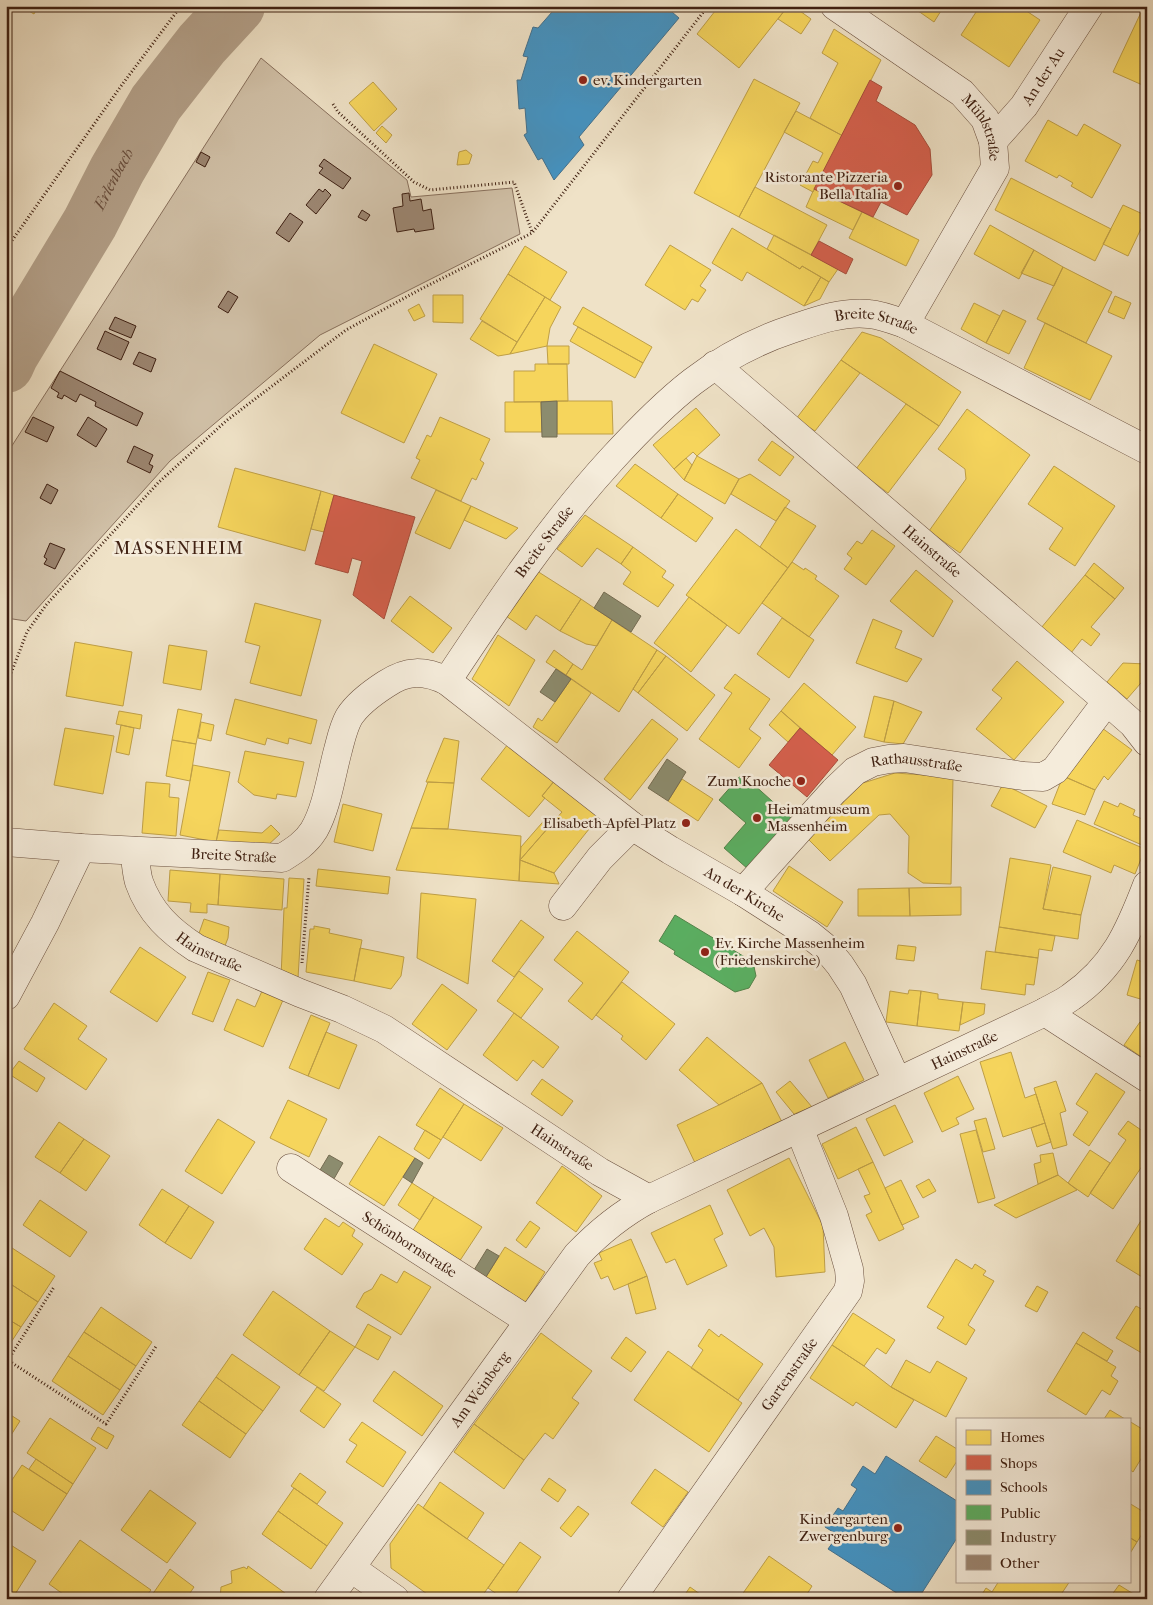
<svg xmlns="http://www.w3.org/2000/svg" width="1153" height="1605" viewBox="0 0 1153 1605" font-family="'IM FELL French Canon',serif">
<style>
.green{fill:#d1c1a8;stroke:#88705d}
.homes{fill:#f6d55c;stroke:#bf9f46}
.shops{fill:#d6604d;stroke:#a94d3b}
.schools{fill:#4393c3;stroke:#42708e}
.public{fill:#5aae61;stroke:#528349}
.industry{fill:#8c8c6e;stroke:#756c52}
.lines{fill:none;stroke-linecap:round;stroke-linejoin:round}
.river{stroke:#b3a089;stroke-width:56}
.building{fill:#9b8570;stroke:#3f2012}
.street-casing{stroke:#6b503f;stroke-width:29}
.path{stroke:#3f2012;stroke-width:3;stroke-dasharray:1 2.5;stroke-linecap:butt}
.street{stroke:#f5ecdb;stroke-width:28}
.poi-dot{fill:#8f2418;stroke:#f5ecdb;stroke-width:2}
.labels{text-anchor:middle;stroke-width:5;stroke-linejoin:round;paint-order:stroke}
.street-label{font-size:15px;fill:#3f2012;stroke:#f5ecdb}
.poi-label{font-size:15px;fill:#3f2012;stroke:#f5ecdb;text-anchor:end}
.water-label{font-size:16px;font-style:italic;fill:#684d3c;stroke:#f5ecdb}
.quarter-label{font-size:18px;letter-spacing:1px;fill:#3f2012;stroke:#f5ecdb}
</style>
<rect width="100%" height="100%" fill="#efe2c7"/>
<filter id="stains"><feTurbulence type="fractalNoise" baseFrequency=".004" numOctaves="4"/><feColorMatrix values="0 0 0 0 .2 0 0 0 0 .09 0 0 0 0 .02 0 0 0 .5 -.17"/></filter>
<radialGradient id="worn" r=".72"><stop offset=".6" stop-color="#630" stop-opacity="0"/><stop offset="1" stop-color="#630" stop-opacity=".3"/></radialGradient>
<path class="green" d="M261,58L407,180L411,197L512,188L520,234L320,335L170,461L26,621L6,618V455Z"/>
<path class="homes" d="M20,6H38L34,14Z
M719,6H788L739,68L697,34Z
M788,6H793L811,19L801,34L778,19Z
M911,6H944L934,22Z
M980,6H1019L1040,20L1009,67L961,35Z
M1144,6H1147V87L1113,72Z
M834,29L881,60L843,136L810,118L838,63L822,53Z
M754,79L800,103L739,217L694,193Z
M373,82L397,109L374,131L349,103Z
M796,111L843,136L813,192L800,185L813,161L818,163L823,153L784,132Z
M1048,120L1077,136L1084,124L1121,145L1092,198L1071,186L1073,183L1059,175L1057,178L1025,161Z
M382,126L392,135L386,143L376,133Z
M466,150L472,155L469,164L457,165L459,152Z
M1011,178L1111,229L1095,261L995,210Z
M755,187L827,225L811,255L739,217Z
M814,189L862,212L853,230L806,207Z
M1123,205L1147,216L1128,256L1103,244Z
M862,212L919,240L906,266L849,238Z
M990,225L1034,250L1019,279L974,254Z
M732,228L800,269L802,266L821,277L804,306L747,272L742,281L712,263Z
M774,235L838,269L829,282L802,266L800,269L767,249Z
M670,245L711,270L700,286L706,290L698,302L692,299L685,310L645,285Z
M525,246L567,272L550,300L508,274Z
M1034,250L1063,267L1054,286L1021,273Z
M1063,267L1112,292L1086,343L1037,319Z
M508,274L545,297L517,342L480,319Z
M821,277L829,282L820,299L804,306Z
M433,295H463V323L433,322Z
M1115,296L1131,303L1124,319L1108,312Z
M545,297L561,307L550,328L547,346L510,354Z
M974,303L1000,316L986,343L961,329Z
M419,304L425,316L414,321L408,310Z
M583,307L652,347L643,363L573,324Z
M1003,310L1026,321L1009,354L986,343Z
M482,321L517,342L510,354L498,356L470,339Z
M1045,323L1112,356L1090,400L1024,368Z
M578,327L643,363L635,378L570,341Z
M862,332L881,338L961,392L939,426L841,360Z
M374,344L437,374L404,443L341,413Z
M547,346H569V364H548Z
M841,360L860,373L815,431L796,419Z
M535,364H567L568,401L514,402V371H535Z
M557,401H612L613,434H557Z
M505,402H541L542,432H505Z
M906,404L939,426L888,493L856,469Z
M696,408L720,435L697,456L693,452L674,469L653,445Z
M967,409L1030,455L960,553L929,531L966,479L965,469L938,449Z
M440,417L490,439L480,460L484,463L476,480L472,478L461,501L411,478L420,460L416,458L427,435L431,437Z
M772,441L794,457L780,476L758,460Z
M697,456L739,479L725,504L684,480Z
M686,458L692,465L684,480L674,469Z
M635,464L678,494L661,518L616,486Z
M1054,466L1115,506L1075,566L1049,549L1063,528L1028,504Z
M235,468L321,491L305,551L218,527Z
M750,474L790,501L776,521L731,494L739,479Z
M436,490L471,506L450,549L415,533Z
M321,491L334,495L324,532L311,529Z
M678,494L713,518L696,542L661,518Z
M471,506L518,528L506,539L464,520Z
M785,507L816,526L788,568L760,547Z
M585,515L633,547L621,564L597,548L582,567L557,549Z
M736,529L788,568L739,634L686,595Z
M872,530L895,546L866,585L844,569L852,558L847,554L857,541L862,544Z
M633,547L666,571L662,577L674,585L658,607L623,584L631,572L621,564Z
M792,562L804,570L805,568L817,576L815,579L839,596L809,637L762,603Z
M1094,563L1124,588L1115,599L1085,575Z
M916,570L953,601L933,637L890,601Z
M537,571L581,599L560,631L536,615L526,630L506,616Z
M1085,575L1115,599L1091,627L1100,634L1091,646L1082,639L1071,653L1041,628Z
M410,596L452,628L433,653L391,621Z
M689,597L727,625L691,672L654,643Z
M581,599L612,620L597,646L586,644L560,631Z
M255,603L321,620L301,696L250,683L260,646L245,642Z
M782,618L814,640L789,678L757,654Z
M873,619L902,631L895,648L922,659L907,682L856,663Z
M612,620L657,650L619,712L566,675L573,664L582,670Z
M498,635L535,660L509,706L472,679Z
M75,642L132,652L123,706L66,696Z
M169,645L207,651L201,690L163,683Z
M554,650L573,664L566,675L546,662Z
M657,650L666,656L638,693L633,689Z
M666,656L715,695L687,731L638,693Z
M1017,661L1064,702L1014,760L976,729L1002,698L992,690Z
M1123,663L1147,664V676L1127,699L1107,682Z
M735,674L770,699L749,729L761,738L739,768L699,739L732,693L724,688Z
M571,679L591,693L557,743L533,727L538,718L542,721Z
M804,683L856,727L832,755L781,711Z
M874,696L894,701L884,742L864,737Z
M235,699L317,720L311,744L289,738L288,744L267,738L265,745L226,734Z
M894,701L922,712L903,744L884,742Z
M178,709L202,714L196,744L172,740Z
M119,711L142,715L140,729L116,724Z
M781,711L800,728L788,742L769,725Z
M652,719L678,739L630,800L604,779Z
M201,722L214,725L211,741L198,738Z
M121,725L134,728L129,755L116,752Z
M65,728L114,736L103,794L54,785Z
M1102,728L1132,750L1108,780L1104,776L1095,790L1063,776Z
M444,738L459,741L454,783L426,782Z
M172,740L196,744L190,781L166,776Z
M508,744L554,781L542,796L545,798L529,817L481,779Z
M245,751L304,762L296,797L277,794L276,799L254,795L238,782Z
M193,765L230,772L216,842L180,835Z
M895,773L953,777L951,884L923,883L908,873L909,836L890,814L879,815L830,861L807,838L863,783Z
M1063,776L1095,790L1085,815L1052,804Z
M557,778L601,814L554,873L520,860L562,812L542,796Z
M682,779L713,799L698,821L668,801Z
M146,782L170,784L169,797L179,798L176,836L142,833Z
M428,782L454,783L448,829L411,828Z
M1003,784L1047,806L1035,828L991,806Z
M1104,801L1118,807L1120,803L1135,810L1133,815L1147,821L1142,845L1094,824Z
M343,804L382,814L373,851L334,842Z
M548,816L554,821L520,860L521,847Z
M1077,820L1145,849L1135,874L1114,865L1111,873L1063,852Z
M271,825L280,834L268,845L216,842L219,830L262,833Z
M411,828L448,829L521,836L519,881L396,870Z
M1010,858L1051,865L1043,909L1081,915L1078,939L999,927Z
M520,860L554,873L559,884L519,881Z
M789,866L843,902L827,927L773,891Z
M1053,867L1091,876L1081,915L1043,909Z
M318,869L390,877L388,894L316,886Z
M170,870L220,874L218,905L207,904V913L190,912L191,903L168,901Z
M220,874L284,879L282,910L218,905Z
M289,878L304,879L298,978L281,977L284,908H287Z
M961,887V915L910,916L909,888Z
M909,888L910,916H858V889Z
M421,893L476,899L468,984L417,958Z
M204,919L229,927L228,938L223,951L197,939Z
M521,920L544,937L514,977L492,961Z
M314,926L330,929L329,933L362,940L354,981L306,972L310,929H314Z
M999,927L1055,936L1052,951L1039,949L1038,958L995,952Z
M577,931L629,972L592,1020L568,1001L583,983L554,960Z
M898,945L916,947L914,961L896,959Z
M140,947L186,977L157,1022L110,992Z
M360,948L404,957L401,976L391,989L354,981Z
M986,951L1038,958L1034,985L1026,984L1025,995L981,989Z
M1137,960L1147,963V1001L1127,995Z
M519,971L543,989L521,1018L497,1001Z
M208,972L230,980L213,1022L192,1014Z
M622,982L675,1024L646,1060L621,1039L623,1036L596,1015Z
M442,984L477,1010L447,1050L412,1024Z
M909,990L921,991L917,1026L886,1022L890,991L908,994Z
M262,991L283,1000L263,1047L224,1030L237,999L255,1007Z
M921,991L938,994V999L963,1002L959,1031L917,1026Z
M963,1002L985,1004L984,1014L960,1025Z
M54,1003L87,1026L78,1039L107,1059L86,1090L24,1049Z
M514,1013L559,1047L543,1068L533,1060L517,1081L483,1055Z
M311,1015L330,1023L308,1076L289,1068Z
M1140,1022L1147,1027V1051L1143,1058L1124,1045Z
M326,1032L357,1045L339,1089L308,1076Z
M707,1037L762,1083L719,1105L679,1070Z
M845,1042L864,1080L828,1098L809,1060Z
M1011,1052L1025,1098L1036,1094L1045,1123L1003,1137L980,1062Z
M19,1061L45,1078L37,1092L9,1074Z
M1096,1073L1125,1092L1089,1146L1073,1135L1088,1112L1076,1104Z
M958,1076L974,1109L956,1118L959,1124L942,1132L924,1093Z
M542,1079L573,1101L562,1116L531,1094Z
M790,1081L812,1107L794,1114L776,1092Z
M1056,1081L1066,1111L1060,1113L1067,1145L1053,1149L1034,1088Z
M762,1083L783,1124L696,1165L677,1125L719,1105Z
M440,1088L464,1104L441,1140L416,1125Z
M288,1100L327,1119L309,1157L270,1138Z
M464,1104L503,1128L481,1161L443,1137Z
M895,1105L913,1142L884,1156L866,1119Z
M986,1118L995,1149L983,1152L974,1121Z
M218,1119L255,1142L222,1194L185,1171Z
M1128,1121L1147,1134V1159L1113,1209L1090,1193L1126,1140L1118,1134Z
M59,1122L84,1139L60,1173L35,1157Z
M1045,1123L1051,1142L1037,1147L1031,1128Z
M856,1127L873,1162L838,1179L822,1144Z
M425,1130L441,1140L429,1159L414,1149Z
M976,1130L995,1198L978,1203L960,1134Z
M379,1136L415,1158L384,1206L349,1184Z
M84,1139L110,1156L86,1191L60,1173Z
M1090,1150L1110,1163L1088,1197L1068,1183Z
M1053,1153L1058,1175L1038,1184L1034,1164L1041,1162L1040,1155Z
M789,1158L823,1226L825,1272L776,1277L774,1247L764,1228L750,1236L727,1190Z
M873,1162L904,1229L879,1241L866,1215L872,1212L864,1196L870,1194L858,1169Z
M562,1166L602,1196L576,1232L536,1203Z
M1058,1175L1077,1190L1016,1218L994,1205Z
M929,1179L936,1191L923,1198L916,1186Z
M901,1180L919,1217L902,1225L885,1188Z
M412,1183L434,1197L420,1220L398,1205Z
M162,1189L189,1206L165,1243L139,1225Z
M434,1197L482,1227L457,1265L410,1235Z
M40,1200L87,1232L70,1257L23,1225Z
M710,1205L723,1234L714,1239L727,1266L687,1285L675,1259L666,1263L651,1233Z
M189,1206L214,1222L191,1259L165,1243Z
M1147,1211V1280L1116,1261Z
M325,1218L339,1227L343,1222L355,1230L352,1236L363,1244L342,1275L304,1249Z
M530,1221L540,1228L526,1248L516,1240Z
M631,1239L647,1276L614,1290L608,1276L601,1279L594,1263L602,1260L599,1253Z
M6,1244L55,1276L38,1302L6,1281Z
M505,1247L545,1272L524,1305L484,1280Z
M956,1259L972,1269L975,1264L986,1271L983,1275L994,1281L968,1325L975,1330L966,1345L937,1328L944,1317L927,1307Z
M404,1271L431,1287L401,1335L356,1307L364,1293L372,1289L381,1274L397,1283Z
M647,1276L656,1309L636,1314L628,1284Z
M6,1281L38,1302L21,1327L6,1318Z
M1037,1286L1048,1292L1037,1312L1025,1306Z
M273,1291L330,1331L299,1375L243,1335Z
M1136,1306L1147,1312V1356L1116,1338Z
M101,1307L152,1342L136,1366L84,1332Z
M853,1313L895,1340L886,1354L877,1348L864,1366L832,1345Z
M6,1318L21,1327L6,1350Z
M368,1324L391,1337L378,1360L355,1347Z
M709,1329L719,1337L721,1334L763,1364L738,1400L691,1368L703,1350L698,1346Z
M330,1331L355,1347L324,1391L299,1375Z
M84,1332L136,1366L120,1390L68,1356Z
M1083,1332L1113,1351L1107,1361L1076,1343Z
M541,1333L592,1371L572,1398L579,1403L553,1439L545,1433L524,1460L474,1424Z
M626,1337L646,1352L631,1372L611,1358Z
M1076,1343L1116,1367L1111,1376L1118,1381L1110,1395L1102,1390L1086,1415L1047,1391Z
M832,1345L864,1366L891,1387L914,1400L896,1428L856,1402L853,1406L810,1378Z
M668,1351L742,1403L709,1452L634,1400Z
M232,1354L280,1387L263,1411L216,1377Z
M68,1356L120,1390L103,1415L52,1381Z
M906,1360L930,1373L937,1361L967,1378L946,1417L891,1387Z
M394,1371L443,1406L422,1436L373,1401Z
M216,1377L263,1411L246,1434L199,1401Z
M317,1387L341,1404L324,1428L300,1411Z
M199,1401L246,1434L230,1458L182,1425Z
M1110,1410L1125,1419H1104Z
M6,1412L20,1421L6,1443Z
M50,1418L96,1448L73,1484L27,1453Z
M1129,1421L1147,1432V1449L1133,1472L1129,1469Z
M362,1422L406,1452L383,1487L346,1462L357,1445L349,1440Z
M474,1424L524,1460L504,1489L454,1452Z
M98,1427L114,1436L107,1449L91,1439Z
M936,1436L957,1449V1461L946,1478L919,1461Z
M36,1459L73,1484L67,1494L29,1469Z
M22,1465L67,1494L43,1531L6,1507V1489Z
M655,1469L688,1492L663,1527L631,1503Z
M300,1473L326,1492L317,1504L291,1486Z
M549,1478L566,1490L558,1502L541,1490Z
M440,1482L484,1513L467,1539L423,1508Z
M294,1488L343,1523L327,1546L278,1511Z
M150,1490L196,1523L167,1563L121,1530Z
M1129,1503L1147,1514V1526L1137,1542L1129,1537Z
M418,1504L504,1565L480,1599H434L391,1568L390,1544Z
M578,1506L589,1514L571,1537L560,1528Z
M278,1511L327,1546L311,1569L262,1534Z
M1129,1537L1137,1542L1129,1555Z
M80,1540L151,1590L144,1599H70L49,1584Z
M6,1542L36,1561L12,1599H6Z
M520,1542L541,1557L512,1599H504L488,1588Z
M769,1556L812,1586L804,1599H739Z
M248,1566L289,1596L287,1599H220L221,1587L232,1583L231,1571L244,1567L247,1569Z
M170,1569L194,1587L186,1599H157L152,1595Z
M999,1581H1070L1058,1599H979L986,1588L992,1592Z
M1119,1585L1140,1598L1116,1599L1111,1596Z
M690,1587L707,1599H682Z"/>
<path class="shops" d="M870,80L882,87L876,101L915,125L930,149L932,175L907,215L881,202L873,217L814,189Z
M819,241L853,259L846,274L811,255Z
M334,495L415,517L384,619L353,595L362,561L352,558L348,573L315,564Z
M800,728L838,760L807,797L769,765Z"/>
<path class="schools" d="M549,6H665L679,18L579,137L584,145L554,180L542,158L538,160L524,135L527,133L525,108L519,109L517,80H521L528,57L523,56L533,27L538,28L552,12L548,8Z
M886,1456L957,1501V1538L918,1599H906L828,1549L838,1535L825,1527L838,1508L843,1511L857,1489L851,1485L863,1466L875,1474Z"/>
<path class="public" d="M742,774L792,819L748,869L724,848L746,823L719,800Z
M675,915L753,962L756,976L749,988L735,992L674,954L675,951L659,941Z"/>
<path class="industry" d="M557,401V437H542L541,402Z
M604,592L641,616L631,632L594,608Z
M556,669L571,679L555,702L540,692Z
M667,759L686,772L668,801L648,788Z
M329,1155L343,1163L331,1184L317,1175Z
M415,1158L423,1163L412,1183L403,1177Z
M487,1249L499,1256L486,1277L474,1270Z"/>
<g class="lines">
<path class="river" id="s1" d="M6,365L11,354L90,223L117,170L156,103L202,44L237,6"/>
</g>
<path class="building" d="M201,152L210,157L205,167L196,162Z
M324,159L351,178L343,189L319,173L323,168L319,166Z
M319,189L323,192L325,189L331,195L316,214L306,205Z
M409,193L410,201L421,199L423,211L431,209L434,229L415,232L414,229L397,232L393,208L403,206L402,194Z
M362,210L370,215L366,221L358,217Z
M290,213L303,222L289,242L276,233Z
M228,291L238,297L228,313L218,307Z
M115,317L136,326L131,338L109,329Z
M105,331L129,342L121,360L97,349Z
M139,352L156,359L151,372L133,364Z
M60,371L143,413L137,426L95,406L96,402L80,394L76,402L64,395L62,399L57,397L59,393L51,388Z
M33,417L54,427L47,442L25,432Z
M88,417L107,429L96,447L77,435Z
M134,446L153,455L149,464L153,466L150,473L127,462Z
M47,484L58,490L51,504L40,498Z
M50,543L65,549L55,569L44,564L47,559L44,557Z"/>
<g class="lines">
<defs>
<g id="street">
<path id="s2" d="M835,6L962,93L985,119L993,141L995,168L905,324"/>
<path id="s3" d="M993,141L1024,106L1089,6"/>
<path id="s4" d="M715,365L1107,701L1133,724L1147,742"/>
<path id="s5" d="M447,681C498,604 549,528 611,460C666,400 713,355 792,329C816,321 843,311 869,314C881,315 894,320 905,324L1147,450"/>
<path id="s6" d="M6,842L81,848L282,858C295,850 306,843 314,830C327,807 331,776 338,750C341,739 343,728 349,717C358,703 372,693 386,684C407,670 424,670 447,681L632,826L670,850L743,892L810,935L826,948L840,965L853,985L897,1081"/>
<path id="s7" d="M134,851C136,861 136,872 139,882C150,913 170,931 196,948L300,993L342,1009L384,1029L600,1172L649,1199"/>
<path id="s8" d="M743,892L834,791L855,771L873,762L889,759L904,758L1023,776L1043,777L1055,770L1107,701"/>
<path d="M563,906L600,858L632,826"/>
<path d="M6,996L45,923L81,848"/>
<path d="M1045,1012L1147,1078"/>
<path id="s9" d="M291,1168L529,1321"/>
<path d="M351,1568L395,1599"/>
<path id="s10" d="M328,1599L577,1255C599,1232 621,1214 649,1199L1045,1012C1053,1007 1063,1003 1071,997C1114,967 1129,932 1147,885"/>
<path id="s11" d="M631,1599L848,1291L850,1281L849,1269L834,1216L799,1128"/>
</g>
</defs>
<use href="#street" class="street-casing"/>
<path class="path" d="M333,104L338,112L414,182L430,190L514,182L532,232
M6,249L121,86L181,6
M6,686L27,632L46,605L158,483L226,421L346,330L421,289L532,233L708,6
M302,963L309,877
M6,1359L106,1424L157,1345
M8,1360L54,1287"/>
<use href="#street" class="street"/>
</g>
<g class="poi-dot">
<circle cx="583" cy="80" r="5"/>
<circle cx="898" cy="186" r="5"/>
<circle cx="801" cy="781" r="5"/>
<circle cx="757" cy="818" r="5"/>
<circle cx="686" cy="823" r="5"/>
<circle cx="705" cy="952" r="5"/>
<circle cx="898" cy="1528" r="5"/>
</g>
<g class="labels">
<g class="street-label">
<text dy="5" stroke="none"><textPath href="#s3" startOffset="82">An der Au</textPath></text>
<text dy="5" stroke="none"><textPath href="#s2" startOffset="195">Mühlstraße</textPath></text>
<text dy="5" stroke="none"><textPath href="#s5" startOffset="589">Breite Straße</textPath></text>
<text dy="5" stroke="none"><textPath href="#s5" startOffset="170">Breite Straße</textPath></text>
<text dy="5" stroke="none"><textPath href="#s4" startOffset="286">Hainstraße</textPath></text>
<text dy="5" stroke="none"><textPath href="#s8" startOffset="229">Rathausstraße</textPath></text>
<text dy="5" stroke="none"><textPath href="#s6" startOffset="228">Breite Straße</textPath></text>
<text dy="5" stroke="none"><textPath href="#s6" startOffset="919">An der Kirche</textPath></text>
<text dy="5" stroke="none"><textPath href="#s7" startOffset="134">Hainstraße</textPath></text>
<text dy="5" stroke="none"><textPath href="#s10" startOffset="865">Hainstraße</textPath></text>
<text dy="5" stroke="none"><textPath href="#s7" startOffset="539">Hainstraße</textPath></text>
<text dy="5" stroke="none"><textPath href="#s9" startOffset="141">Schönbornstraße</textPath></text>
<text dy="5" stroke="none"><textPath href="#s11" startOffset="275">Gartenstraße</textPath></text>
<text dy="5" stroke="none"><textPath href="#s10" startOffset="259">Am Weinberg</textPath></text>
</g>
<g class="poi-label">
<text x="593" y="85" text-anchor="start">ev. Kindergarten</text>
<text x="888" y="182">Ristorante Pizzeria<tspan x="888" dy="17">Bella Italia</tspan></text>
<text x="791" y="786">Zum Knoche</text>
<text x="767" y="814" text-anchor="start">Heimatmuseum<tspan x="767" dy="17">Massenheim</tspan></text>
<text x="676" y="828">Elisabeth-Apfel-Platz</text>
<text x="715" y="948" text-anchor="start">Ev. Kirche Massenheim<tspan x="715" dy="17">(Friedenskirche)</tspan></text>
<text x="888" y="1524">Kindergarten<tspan x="888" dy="17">Zwergenburg</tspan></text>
</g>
<g class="water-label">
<text dy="6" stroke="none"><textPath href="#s1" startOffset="215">Erlenbach</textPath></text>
</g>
<g class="quarter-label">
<text x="179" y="554">MASSENHEIM</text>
</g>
</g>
<rect width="1153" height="1605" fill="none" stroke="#efe2c7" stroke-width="25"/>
<rect x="8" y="8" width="1138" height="1590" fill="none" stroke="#3f2012" stroke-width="2.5"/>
<rect x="12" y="12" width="1128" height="1580" fill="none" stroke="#3f2012"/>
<rect x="956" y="1418" width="175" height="165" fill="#f5ecdb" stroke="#ac9a8b"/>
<rect x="966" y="1430" width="25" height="15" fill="#f6d55c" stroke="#ac9a8b"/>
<text x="1000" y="1442" font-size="15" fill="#3f2012">Homes</text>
<rect x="966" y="1455" width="25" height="15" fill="#d6604d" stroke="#ac9a8b"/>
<text x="1000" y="1468" font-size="15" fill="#3f2012">Shops</text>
<rect x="966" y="1480" width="25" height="15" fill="#4393c3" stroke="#ac9a8b"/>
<text x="1000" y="1492" font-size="15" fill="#3f2012">Schools</text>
<rect x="966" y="1505" width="25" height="15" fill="#5aae61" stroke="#ac9a8b"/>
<text x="1000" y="1518" font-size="15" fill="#3f2012">Public</text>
<rect x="966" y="1530" width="25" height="15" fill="#8c8c6e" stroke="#ac9a8b"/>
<text x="1000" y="1542" font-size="15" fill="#3f2012">Industry</text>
<rect x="966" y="1555" width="25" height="15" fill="#9b8570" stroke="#ac9a8b"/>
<text x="1000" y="1568" font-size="15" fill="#3f2012">Other</text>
<rect width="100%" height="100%" filter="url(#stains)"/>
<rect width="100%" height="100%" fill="url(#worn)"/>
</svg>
